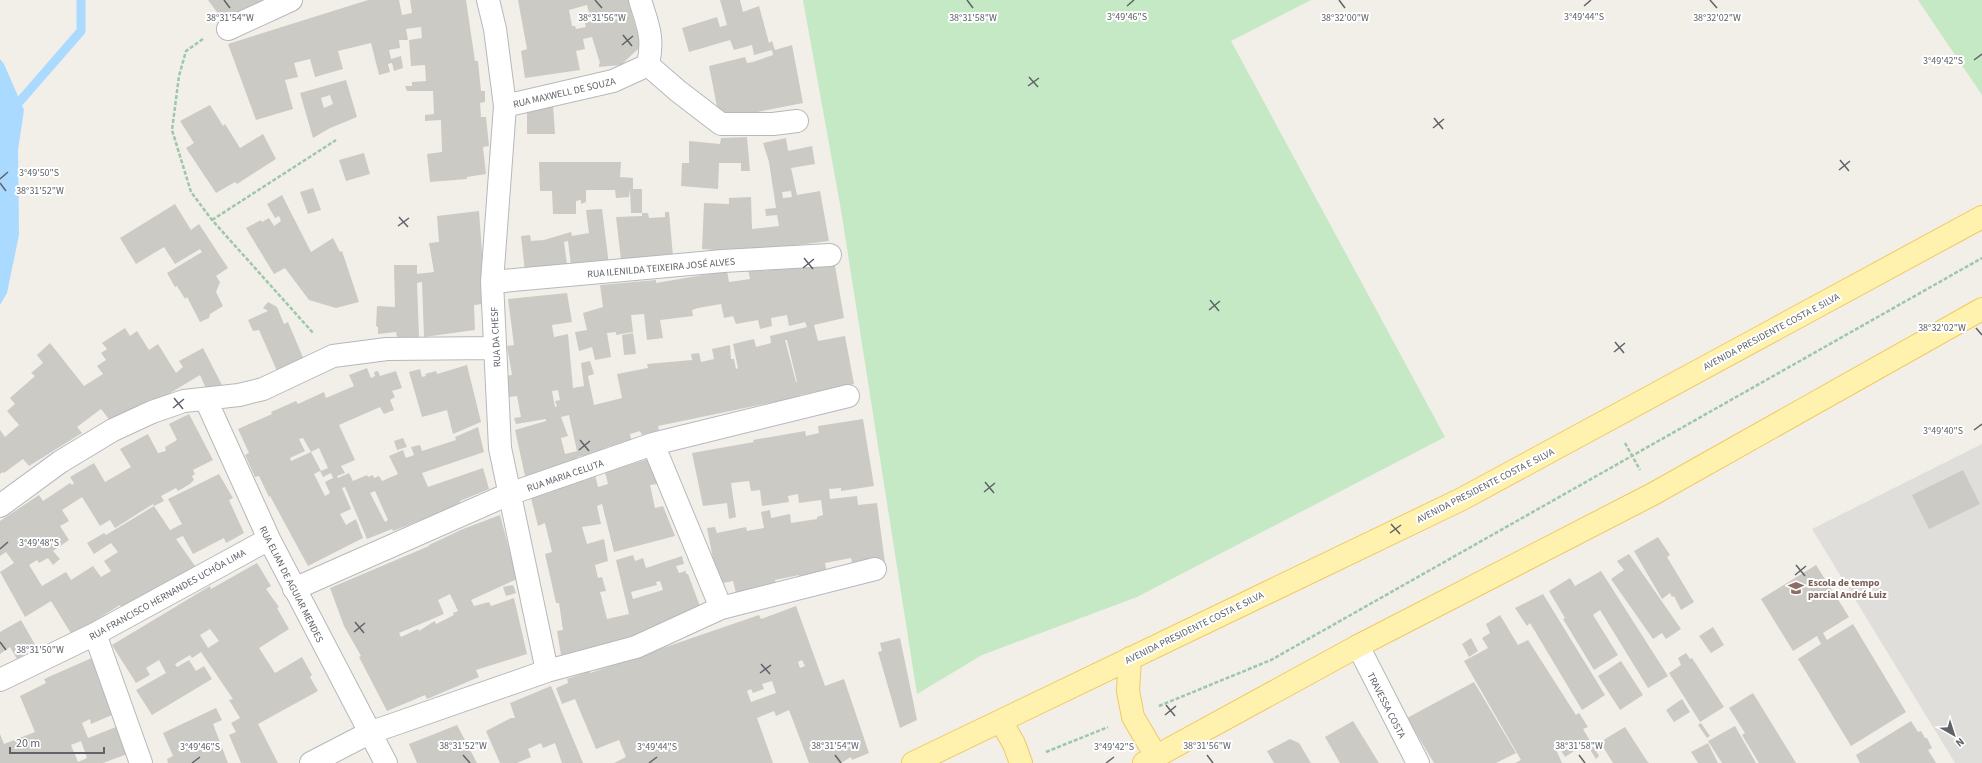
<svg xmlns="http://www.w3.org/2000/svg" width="1982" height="763" viewBox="0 0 1982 763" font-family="'Source Sans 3',sans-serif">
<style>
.industrial{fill:#e0deda}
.green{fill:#c5e8c5}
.water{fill:#aadaff}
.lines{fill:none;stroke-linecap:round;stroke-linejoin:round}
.stream{stroke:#aadaff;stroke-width:9}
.building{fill:#cccac5;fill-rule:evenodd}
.minor-casing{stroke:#b5b8bc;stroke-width:24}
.major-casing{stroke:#f2c960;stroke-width:24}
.path{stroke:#9cc7a9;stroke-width:2.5;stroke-dasharray:4 2;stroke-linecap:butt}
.minor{stroke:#fff;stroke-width:22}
.major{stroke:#fff2af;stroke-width:22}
.ticks{fill:none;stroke:#5f6368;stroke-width:1.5}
.labels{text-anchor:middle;stroke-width:4;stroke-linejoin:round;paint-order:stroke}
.street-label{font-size:10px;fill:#5f6368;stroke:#fff}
.education-label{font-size:10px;font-weight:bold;fill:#785e54;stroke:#fff;text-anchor:start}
.ticks-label{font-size:10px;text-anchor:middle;fill:#5f6368;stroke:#fff;stroke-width:4;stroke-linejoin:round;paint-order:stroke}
</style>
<rect width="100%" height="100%" fill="#f1efe8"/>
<path class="industrial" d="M1982,444V763H1955L1812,529Z"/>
<path class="green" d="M803,0H1311L1231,41L1445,437L1137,597L982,655L917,694L841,210Z
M1918,0H1982V95Z"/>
<path class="water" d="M0,59L4,64L24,110L18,150L19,235L7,293L0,305Z"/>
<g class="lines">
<path class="stream" d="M0,124L81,31V0"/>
</g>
<path class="building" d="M208,0H266L227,26Z
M368,0H399L402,15L412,13L410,0H466L475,61H478L481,91H485V102L480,103L481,117H486L489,146L483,147L486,174L467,177V179L430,182L427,154L442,152L441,120L425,121V115L434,114L433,91H407L405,86H412V82L426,81L425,65L411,66L409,40L422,38L421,27L406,29L408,40H399L400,48L389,50L391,59L401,56L403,68L394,71L392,63L388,64L390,72L379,75L371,43L338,51L343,69L315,77L310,59L294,63L298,77L285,80L293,109L256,120L228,44Z
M518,0H628L641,46L621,65L599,67V64L600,63L592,37L583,39L585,49L576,51L580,70L525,78L521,51L527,49ZM587,5L591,21L585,23L586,27L576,29L575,26H572L569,10Z
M720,0H740L743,12L759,6L769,43L772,41L775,50L792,45L803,103L742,115V113L719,117L709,66L745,57L747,63L753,62L773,55L772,50L754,55L752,45L734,50L730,40L689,52L682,28L717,17L720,27L727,25Z
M346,80L357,117L330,128L313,138L300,93ZM330,95L333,104L324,108L321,98Z
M210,105L223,126L225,124L240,148L263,134L276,159L237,184L235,182L216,193L186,148L194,143L180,121Z
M553,105L555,134H527V107Z
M747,137L750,171H741V163H719L718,189L681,186L682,163H689V141L720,144L721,138Z
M786,138L788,151L812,146L815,164L791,168L797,195L820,191L829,241L728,254V251L702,249L704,203L729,204V198L751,197L752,229L779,226L777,215L766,216L765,209L776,208L769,162L763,143ZM791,191L792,197L783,198L782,192Z
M364,153L370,174L346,181L339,160Z
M539,162H621L620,177L633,178V189H642V213H631L630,189L629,197L616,198L615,190H586V202L581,204V200L576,201V214H553L552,191H540Z
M313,188L321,210L308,214L300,192Z
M282,195L311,252L333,238L340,252L342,251L359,302L336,308L309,300L285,268L274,274L246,228L261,220L262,222L269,218L274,226L281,221L279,216L275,218L267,204Z
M175,204L191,230L199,224L228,268L216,276L220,282L216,292L223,306L210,314L209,318L200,322L187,297L185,299L177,286L175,287L167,273L202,252L200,249L175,264L164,247L136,264L120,238Z
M602,209L609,265L571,266L568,241L564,242L568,272H525L521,236L530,235L531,241L544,240L571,232L572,236L589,233L586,210Z
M479,211L483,266V304L474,305L475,330L424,337L422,282L417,283L419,337H397L396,332L378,334V327L376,326L377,306L395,307L394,265H417V274L434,272L429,243L439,242L437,216Z
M665,212H669L673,256L621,260L616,217L642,216V213H648L649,218L665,217Z
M834,260L844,318L814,325L818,341L845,336L854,384L800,395L801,399L775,405L774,402L658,426L659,430L642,435L640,431L630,434L631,440L604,448L605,451L577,457L578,460L525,476L515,430L546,421V419L516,424L514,418L521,417L517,396L509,397L505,376L512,375L507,346L514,345L508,299L567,293L572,322L552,325L554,337L568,334L573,388L584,386L581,363L590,361L594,374L588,376L594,405L622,398L617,374L648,368L647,364L692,360L691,354L699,353L701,362L714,359L712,349L730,345L731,359H734L736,369L738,368L733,344L754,339L756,347L771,343L770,336L807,327L805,322L789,326L787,315L771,318L772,326L760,329L758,320L736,324L733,316L724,318L721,304L698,308L692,310L693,316L660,320L663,338L647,340L644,314L631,315L633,332L616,335V332L607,333L611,357L595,360L592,347L579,351L575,332L587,330L583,313L603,307L600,285L656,280V283L727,271L729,282L750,279L748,269L763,267V271ZM785,340H787L797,382H796ZM558,390L560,400L555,401L557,406L555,407L552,391ZM569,415L577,451L565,454L561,438L568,436L561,417Z
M268,302L277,307L284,324L288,322L304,360L277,371L259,330L253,331L248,320L268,311L263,308Z
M125,328L130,336L137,331L149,350L158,344L176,373L183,367L179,361L203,348L223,387L208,393L200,375L139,412L111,422L101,409L77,427L82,433L29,466L23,459L4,473L3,472L0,474V430L5,437L19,425L7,411L15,404L10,398L35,376L31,373L43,363L37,355L50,343L84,386L103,374L97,366L106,360L101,353L107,349L102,343Z
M633,333L636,354L624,355L622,335Z
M467,365L481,422L453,434L447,410L422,417L409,372L420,369L422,377L426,376L425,374L436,371L437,374Z
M367,368L371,378L375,376L374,372L378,371L380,376L396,371L402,388L392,391L395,397L390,400L394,410L384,414L380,407L339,425L355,460L341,466L345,473L337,476L338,478L349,473L353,481L367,475L368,477L373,475L374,478L379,476L382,481L398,474L389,456L403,450L406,458L414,455L411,447L420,445L422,451L456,440L455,437L478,427L484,452L422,473L428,487L483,468L489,489L460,501V503L439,513L393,531L392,529L367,539L345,487L342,488L351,509L340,514L346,525L356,519L363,538L308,566L270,496L269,497L259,476L255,477L245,455L249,453L238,429L272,414L271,412L296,401L298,404L324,392L326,398L354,386L349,375ZM303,438L311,452L319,448L328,468L321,471L311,452L291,461L290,458L305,451L299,439ZM320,471L323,477L331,473L333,478L325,482L330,493L325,496L314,474ZM375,491L388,520L385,522L370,493Z
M189,414L213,460L193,470L195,474L192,476L194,480L190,484L178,491L176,488L161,496L164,501L154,506L153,504L115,528L110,520L100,526L82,497L62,510L69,521L60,526L69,540L53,551L60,559L53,565L48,558L39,563L37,560L29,565L42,586L66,572L71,580L93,566L101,577L111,571L104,561L118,552L111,543L94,554L87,543L104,533L106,535L154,506L170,530L182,524L168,499L219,474L233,498L229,500L244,533L226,543L224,538L193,554L183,536L176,539L195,566L123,609L120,605L72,635L51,601L25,617L0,572L14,563L6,552L0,556V521L39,495L43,501L70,483L72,485L74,483L70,477L94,463L105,482L131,467L120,449L148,434L158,453L166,451L165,447L177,440L169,424Z
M863,419L874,486L841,491V488L829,489L830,499L857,496L858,505L877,503L885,563L853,568L851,558L825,563L827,573L800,578L799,575L775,580L776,584L737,597L733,581L718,584L707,528L715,527L717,533L746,527L747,531L764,528L761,512L770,510L771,518L790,514L791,523L817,519V517L823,515L821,500L799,503L798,494L788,496L789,502L762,506L760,490L751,491L749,481L731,483L736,517L729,519L727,503L703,506L692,453L754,442L753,440L805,431L806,436L819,433L818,426Z
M403,438L407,447L397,450L394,441Z
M651,458L658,484L650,485L655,508L663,506L675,536L614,552L602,504L597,506L601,524L582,527L587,544L604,539L608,561L595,565L598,578L602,577L606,591L600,592L607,619L629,614L616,560L633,555L635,561L643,558L646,568L682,556L684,564L676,566L679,573L686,571V574H688L701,609L635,639L561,655L557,631L563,630L559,603H556L545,554L552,552L545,523L538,526L531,498L595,475L598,487L608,484L605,472ZM660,581L663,590L633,599L631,592L657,585L656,582Z
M1963,470L1980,504L1929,529L1912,495Z
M500,515L517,579L471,600L474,606L489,602L491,606L514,598L527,654L476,670L479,677L427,699L425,695L387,711L359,657L361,656L344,626L330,588L429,546V545L463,529ZM450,594L458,611L453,613L454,615L436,624L435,621L433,622L419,631L418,629L401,637L399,633L444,614L438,600Z
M1658,537L1670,555L1667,557L1694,602L1681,610L1674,596L1672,597L1670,593L1662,599L1634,551Z
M1629,554L1681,629L1666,639L1662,633L1653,639L1611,579L1624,570L1617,561Z
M257,563L271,586L266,589L279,607L277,608L289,629L259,648L275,673L302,657L312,675L310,677L318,691L258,724L278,763H241L229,735L236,732L231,723L240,718L229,700L233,699L201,652L192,658L190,655L175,664L177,667L189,660L196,671L204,666L212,679L152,715L136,690L166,673L159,660L146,668L150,675L136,683L112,645L210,586L211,589ZM210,629L219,641L208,648L200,635Z
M1816,565L1849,617L1823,633L1827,640L1853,624L1906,712L1851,746L1798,659L1821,644L1817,636L1793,651L1761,599Z
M1601,571L1668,676L1648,688L1600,610L1593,615L1618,655L1594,670L1563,619L1565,618L1549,591L1570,578L1575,586Z
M513,585L516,593L506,596L503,587Z
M1543,594L1605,695L1582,710L1530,623L1527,626L1515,608Z
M796,606L825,686L844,679L869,753L852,760L851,757L841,763H809L789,710L776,716L774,711L757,718L773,763H614L626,757L619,740L596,749L575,699L562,704L556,688L568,683L567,679L590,671V673L759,615L761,619ZM802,660L805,666L800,668L798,662ZM772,681L776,693L751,702L747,691L751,689L753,693L764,689L762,684Z
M1500,615L1518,645L1528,640L1576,715L1579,713L1588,727L1583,729L1599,756L1596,759L1586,743L1565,757L1557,744L1554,745L1562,763H1515L1521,760L1464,661L1488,648L1482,638L1490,633L1486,624Z
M21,620L37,648L17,659L10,647L0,654V632Z
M1713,627L1724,645L1711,653L1699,636Z
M900,638L917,720L900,728L878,652L882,651L880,643Z
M1471,638L1478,651L1469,657L1462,644Z
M1686,653L1690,659L1692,658L1724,707L1700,722L1669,673L1681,665L1678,658Z
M94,657L119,712L91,724L90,719L82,723L88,738L121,725L130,753L103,763H0V734L4,744L35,732L20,696L46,683L44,679ZM81,741L87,758L78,762L71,745Z
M1621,661L1643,695L1620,710L1598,676Z
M1474,682L1516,753L1496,763H1434L1407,718Z
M551,686L583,763H562L555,743L543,748L541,743L528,749L531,757L517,763H500L486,731L511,718H515L510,703Z
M1753,693L1769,719L1796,763H1759L1742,735L1745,733L1729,708Z
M1682,699L1690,712L1674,722L1666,710Z
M216,708L222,720L213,724L228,763H168L167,759L173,756L163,733Z
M1353,721L1379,763H1340L1325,737Z
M1911,721L1918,732L1921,731L1925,738H1927L1932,748L1928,750L1936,763H1860L1856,755Z
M1701,723L1710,736L1707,738L1698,725Z
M457,725L477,763H417L409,744Z
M1735,726L1756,763H1722L1708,741Z
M1625,727L1647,761L1649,763H1613L1600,742Z
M1290,739L1299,743L1311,763H1274L1267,751Z
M1708,743L1718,763H1698L1691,752Z"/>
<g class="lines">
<defs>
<path id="minor" d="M488,0L495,29L505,106L492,282L500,448L547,671
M228,29L291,0
M648,65L678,91L721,124H773L797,121
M505,106L613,81L648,65C654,37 648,26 640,0
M492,282L723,261L830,255
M206,400L269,539L386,763
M653,444L721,608
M0,506L60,462L113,430L152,412L184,401L239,395L263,389L333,356L387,349L495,348
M294,589L509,494L653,444L848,396
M95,634L141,763
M1358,646L1418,763
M0,680L95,634L269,539
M311,763L369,733L547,671L636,647L721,608L875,569"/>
<path id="major" d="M1130,658L1128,691L1133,717L1156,756
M1001,721L1014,744L1021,763
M913,763L1462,499L1982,217
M1144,763L1358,646L1653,494L1982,309"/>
</defs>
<use href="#minor" class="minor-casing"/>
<use href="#major" class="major-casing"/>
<path class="path" d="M203,39L186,51L179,76L172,130L191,192L212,220L314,334
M212,220L336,140
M1625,443L1640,470
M1159,706L1271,660L1982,258
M1046,752L1108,727"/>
<use href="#minor" class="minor"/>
<use href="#major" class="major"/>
</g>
<path class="ticks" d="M224,0L230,8M595,0L602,8M967,0L973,8M1339,0L1345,8M1710,0L1717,8M1127,6L1134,0M1584,6L1591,0M623,35L632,46M622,45L633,36M1974,60L1982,54M1029,77L1038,87M1028,86L1039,78M1434,118L1443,129M1433,128L1444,119M1840,160L1849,171M1839,170L1850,161M0,179L8,172M0,183L6,191M399,217L408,227M398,226L409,218M804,258L813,269M803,268L814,259M1210,300L1219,311M1209,310L1220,301M1976,328L1982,335M1615,342L1624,353M1614,352L1625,343M174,398L183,409M173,408L184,399M1974,430L1982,424M580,440L589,451M579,450L590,441M985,482L994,493M984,492L995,483M1391,524L1400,534M1390,533L1401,525M0,549L8,542M1796,565L1805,576M1795,575L1806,566M355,622L364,633M354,632L365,623M0,642L6,650M761,664L770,674M760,673L771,665M1166,705L1175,716M1165,715L1176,706M463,755L470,763M835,755L841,763M1207,755L1213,763M1579,755L1585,763M192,763L200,757M649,763L657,757M1106,763L1114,757"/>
<defs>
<symbol id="school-bare" viewBox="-9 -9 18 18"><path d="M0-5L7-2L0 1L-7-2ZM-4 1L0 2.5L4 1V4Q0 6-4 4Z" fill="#8d6e63" stroke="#fff" stroke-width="2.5" paint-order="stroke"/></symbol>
</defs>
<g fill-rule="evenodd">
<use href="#school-bare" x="1785" y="577" width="22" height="22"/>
</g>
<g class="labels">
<g class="street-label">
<text transform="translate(564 92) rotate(-13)" y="4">RUA MAXWELL DE SOUZA</text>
<text transform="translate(661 267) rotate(-5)" y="4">RUA ILENILDA TEIXEIRA JOSÉ ALVES</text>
<text transform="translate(1771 331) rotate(-28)" y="4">AVENIDA PRESIDENTE COSTA E SILVA</text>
<text transform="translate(495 337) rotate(-93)" y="4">RUA DA CHESF</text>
<text transform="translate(565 475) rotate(-19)" y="4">RUA MARIA CELUTA</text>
<text transform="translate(1485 485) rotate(-27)" y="4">AVENIDA PRESIDENTE COSTA E SILVA</text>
<text transform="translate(292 584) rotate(63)" y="4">RUA ELIAN DE AGUIAR MENDES</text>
<text transform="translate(167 594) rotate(-29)" y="4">RUA FRANCISCO HERNANDES UCHÔA LIMA</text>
<text transform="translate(1194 627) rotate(-26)" y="4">AVENIDA PRESIDENTE COSTA E SILVA</text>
<text transform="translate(1387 705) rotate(63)" y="4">TRAVESSA COSTA</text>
</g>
<g class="education-label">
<text x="1808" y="586">Escola de tempo<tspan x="1808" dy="12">parcial André Luiz</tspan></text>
</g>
</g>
<g class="ticks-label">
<text x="1127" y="20">3°49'46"S</text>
<text x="1584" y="20">3°49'44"S</text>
<text x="973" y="21">38°31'58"W</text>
<text x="230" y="21">38°31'54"W</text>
<text x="602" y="21">38°31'56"W</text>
<text x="1345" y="21">38°32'00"W</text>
<text x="1717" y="21">38°32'02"W</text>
<text x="1943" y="64">3°49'42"S</text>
<text x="39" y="176">3°49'50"S</text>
<text x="40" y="194">38°31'52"W</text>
<text x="1942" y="331">38°32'02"W</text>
<text x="1943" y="434">3°49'40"S</text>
<text x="39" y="546">3°49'48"S</text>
<text x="40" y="653">38°31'50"W</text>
<text x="463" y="749">38°31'52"W</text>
<text x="835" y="749">38°31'54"W</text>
<text x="1207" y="749">38°31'56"W</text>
<text x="1579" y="749">38°31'58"W</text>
<text x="200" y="750">3°49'46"S</text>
<text x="657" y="750">3°49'44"S</text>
<text x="1114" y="750">3°49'42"S</text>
</g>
<g transform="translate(1954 735) rotate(141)" stroke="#ffffff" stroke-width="3" paint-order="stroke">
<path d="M0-3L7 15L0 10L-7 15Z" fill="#5f6368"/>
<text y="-6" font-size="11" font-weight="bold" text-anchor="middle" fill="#5f6368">N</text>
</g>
<path d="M10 747v6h94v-6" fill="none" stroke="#5f6368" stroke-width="2"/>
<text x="16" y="747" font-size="12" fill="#5f6368" stroke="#ffffff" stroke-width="3" paint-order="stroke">20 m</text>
</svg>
